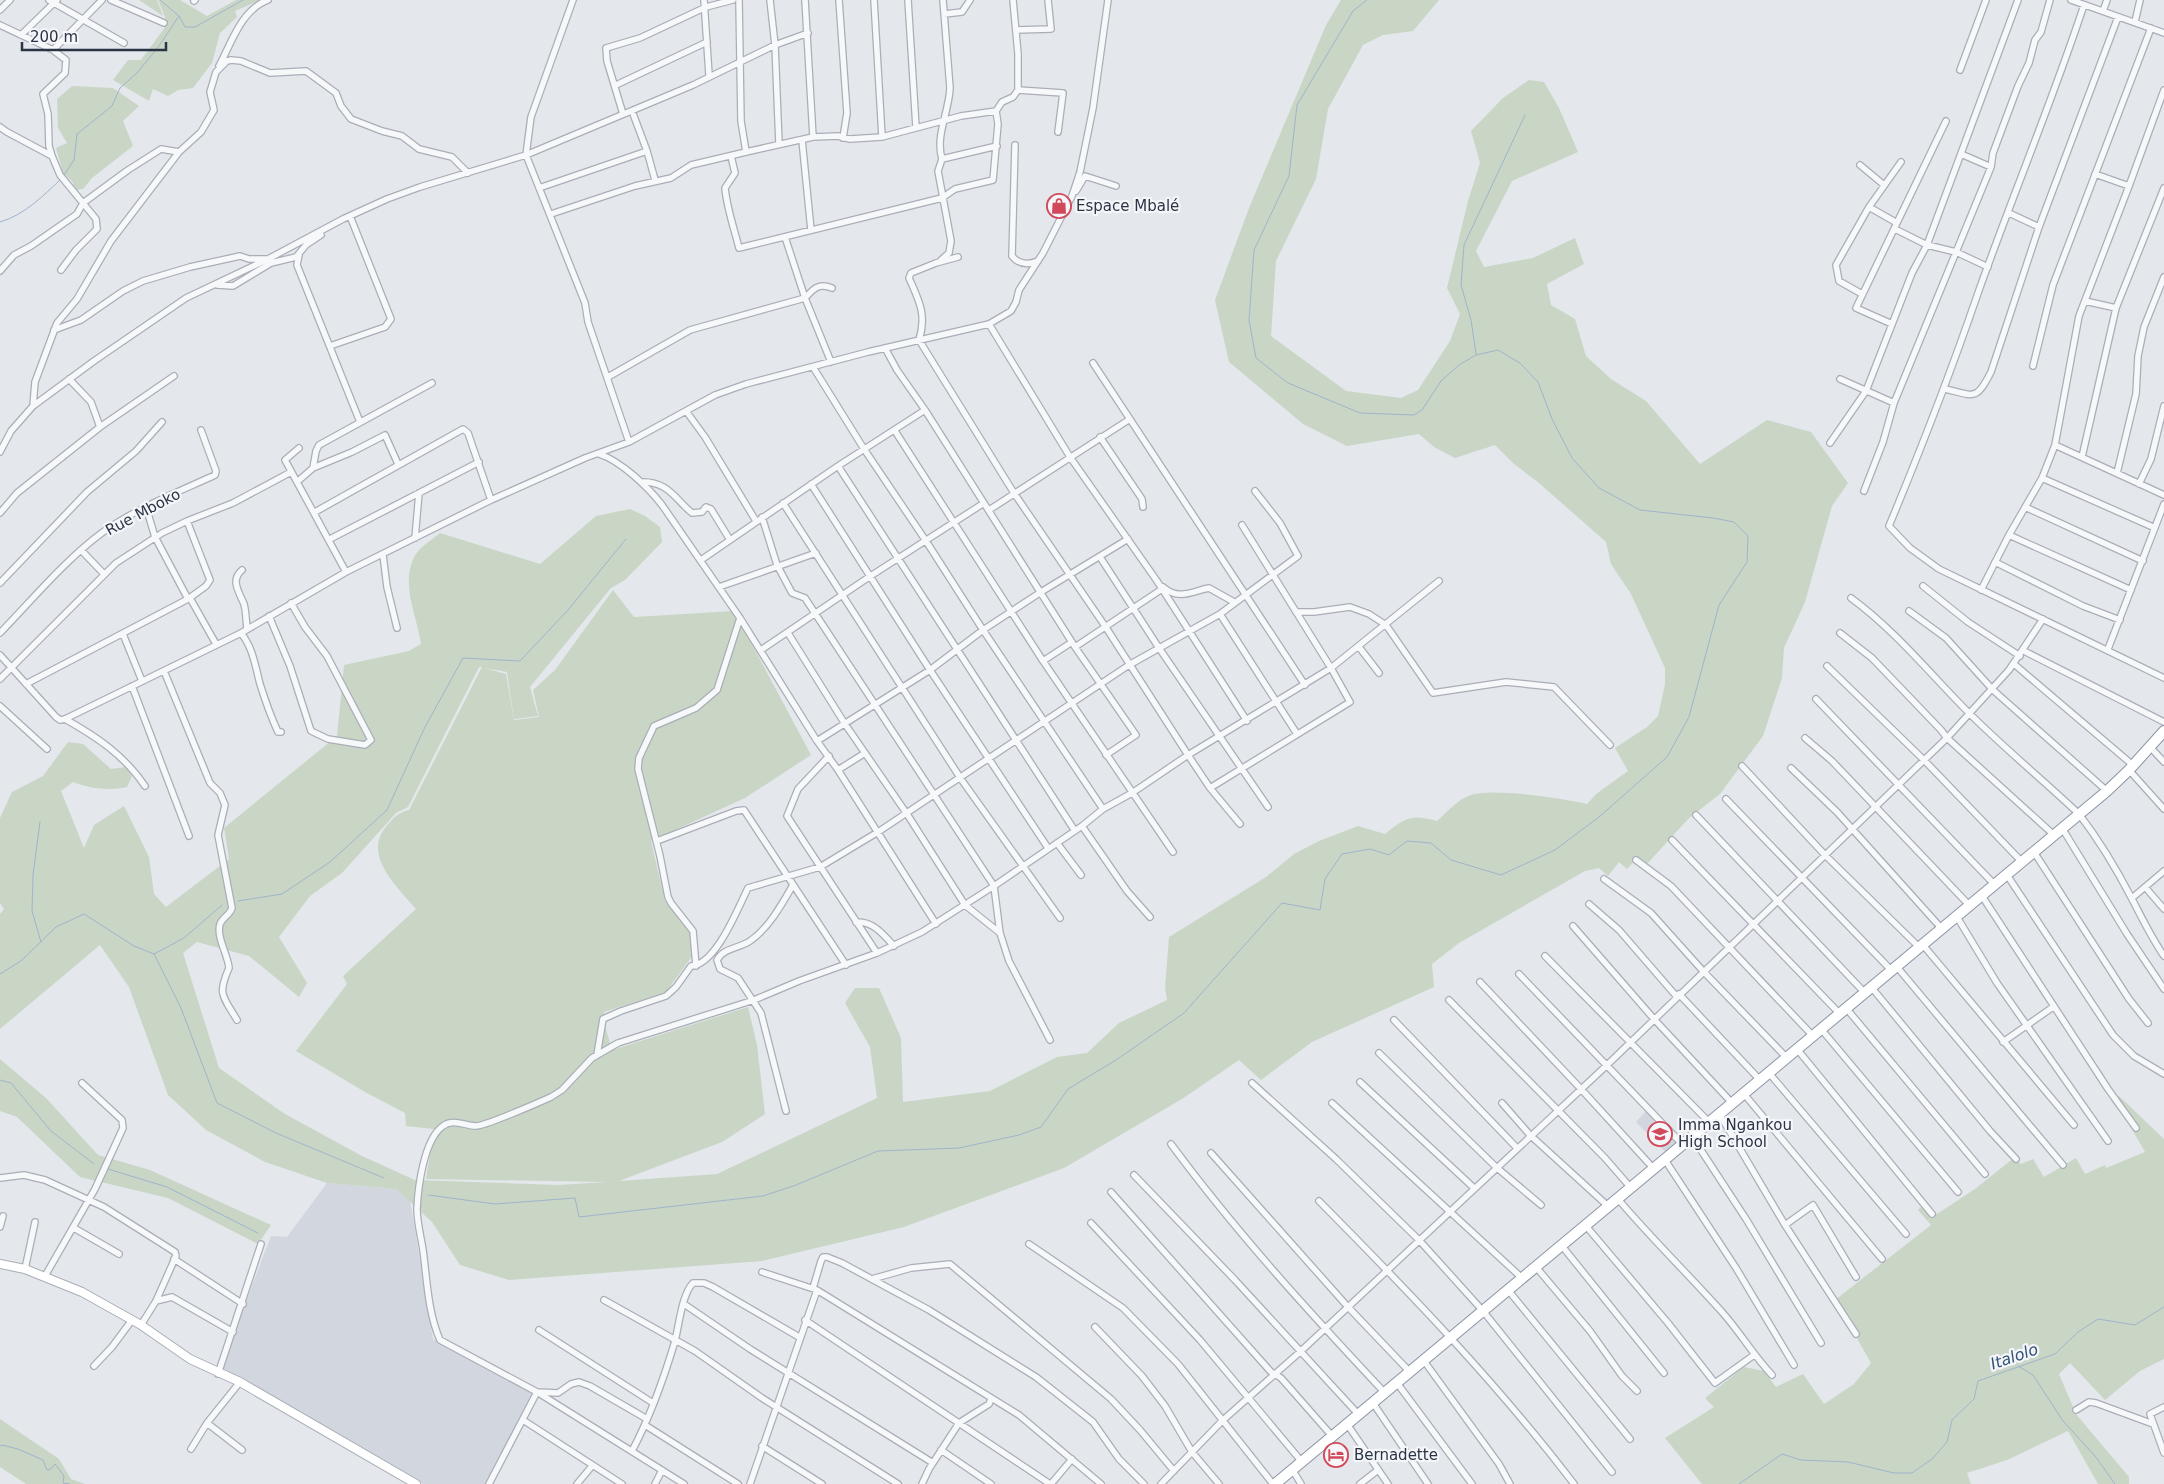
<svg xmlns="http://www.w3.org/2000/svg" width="2164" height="1484" viewBox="0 0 2164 1484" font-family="'DejaVu Sans',sans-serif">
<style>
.built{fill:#d2d6de}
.green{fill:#c9d6c5;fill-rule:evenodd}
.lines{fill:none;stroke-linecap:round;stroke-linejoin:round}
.stream{stroke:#9fb4cc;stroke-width:1}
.street-casing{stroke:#a9aeb7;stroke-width:8}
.secondary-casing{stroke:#a9aeb7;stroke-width:10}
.highway-casing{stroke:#8b94a3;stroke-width:12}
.street{stroke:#f7f8fa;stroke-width:5.5}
.secondary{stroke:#fff;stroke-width:8}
.highway{stroke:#fff;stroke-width:10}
.labels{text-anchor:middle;stroke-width:4.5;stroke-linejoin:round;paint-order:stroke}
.poi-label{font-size:15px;fill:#2b3445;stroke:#f4f6f9;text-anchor:start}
.street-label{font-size:15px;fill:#2b3445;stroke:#f4f6f9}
.water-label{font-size:16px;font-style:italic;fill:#34527a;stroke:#f4f6f9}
</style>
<rect width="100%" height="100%" fill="#e4e7ec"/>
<path class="built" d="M1648,1109L1683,1145L1669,1156L1636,1122Z
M327,1183L396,1189L410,1200L433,1340L441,1339L533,1393L487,1484H423L221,1367L271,1236L287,1237Z"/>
<path class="green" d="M139,0H157L163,16Z
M158,0H180L207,16L236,0H261L235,11L237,17L220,33L212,63L193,88L178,90L168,96L153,89L149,101L113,80L128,60H141L166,26L165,17Z
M1341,0H1439L1413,31L1383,35L1363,45L1328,109L1316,179L1276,261L1271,336L1346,391L1401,398L1418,390L1450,341L1460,314L1447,288L1468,201L1480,163L1471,131L1503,98L1529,80L1544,82L1559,108L1578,152L1512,181L1476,251L1484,267L1533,258L1575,238L1584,264L1547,284L1551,305L1575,319L1586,356L1611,379L1646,401L1700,464L1767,420L1811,432L1848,483L1832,506L1805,602L1784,648L1782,678L1763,736L1720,794L1689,818L1647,864L1638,857L1627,869L1619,862L1608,876L1599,868L1585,871L1459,943L1432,964L1434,987L1312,1042L1261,1080L1239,1060L1182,1099L1064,1168L904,1227L762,1261L509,1280L460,1265L432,1222L396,1189L327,1183L265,1162L206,1130L168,1095L129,987L100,945L0,1029V914L4,909L0,903V818L12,792L43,776L68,742L83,744L111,769L126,767L132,776L127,787C108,791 91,789 73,782L61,791L84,848L94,825L124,806L149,857L154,894L166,907L229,859L224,828L337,736L344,665L409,651L421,644C417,615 399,582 416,554C421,546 433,539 440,533L540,564L596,516L630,509L645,516L660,527L662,542L625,580L611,588L530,687L538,716L514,719L507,672L484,668L506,674L514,720L539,717L533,690L555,670L613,590L634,617L734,611L811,755L745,798L651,841L665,901L689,929L693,955L666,992L604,1012L605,1026L612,1050L748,1007L757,1045L765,1114L722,1142L619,1181L717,1174L877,1098L870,1047L845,1003L855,988H879L901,1038L903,1102L990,1091L1057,1057L1087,1053L1119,1023L1167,1000L1165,988L1169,937L1266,877L1294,854L1319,841L1358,826L1385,834C1406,817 1411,814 1437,821C1446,813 1459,798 1471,795C1495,788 1561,798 1587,804L1596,794L1628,771L1615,748L1647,727L1658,716L1665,684V668L1631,594L1611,564L1606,542L1539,483L1513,463L1495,445L1455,458L1434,447L1419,434L1347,446L1303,424L1229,362L1215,300L1249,208L1326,25ZM479,667H482L409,810C397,813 393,818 385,828C363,856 398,888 416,909L343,976L347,984L296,1051L365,1092L405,1113L406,1126L434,1129L426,1179L607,1182L558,1185L415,1180L362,1156L285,1114L219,1068L183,953L197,942L249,956L299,997L307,983L279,937L310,896L342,873L396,813L408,807Z
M72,86L113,88L139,106L123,121L133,146L92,178L83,189L76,190L72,181L63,173L56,148L67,143L58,128L57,99Z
M0,1059L46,1098L98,1155L150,1170L271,1225L258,1244L168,1198L80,1177L17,1117L0,1111Z
M2119,1096L2164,1139V1359L2140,1371L2105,1400L2070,1363L2059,1374L2076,1414L2129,1477V1484H2098L2068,1431L2007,1460L1967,1473L1971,1484H1702L1665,1438L1714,1407L1705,1398L1744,1367L1764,1371L1776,1387L1803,1374L1824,1404L1854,1384L1871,1363L1835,1300L1931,1225L1918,1210L1924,1204L1937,1214L1975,1189L2015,1157L2021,1164L2033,1159L2044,1177L2076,1158L2085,1174L2105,1165L2106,1168L2145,1152L2125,1117L2111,1101Z
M0,1419L59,1459L71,1479L85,1484H26L0,1467Z"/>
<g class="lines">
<path class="stream" d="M179,16L185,27H195L243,0
M64,175L74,160L77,134L112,106L120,88L137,73L159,46L179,16L160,0
M0,222C24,215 42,197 60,180
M1476,354L1471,320L1461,285L1464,245L1525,115
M40,822L33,875L32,911L41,942
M238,901L282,894L330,862L387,810L425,727L463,658L520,661L568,610L626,539
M154,954L181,1008L217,1103L276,1133L384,1178
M0,974L21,961L56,927L84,914L134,946L154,954L184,938L222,905
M0,1080L11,1083L51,1131L94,1164
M108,1169L167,1187L258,1233
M428,1195L495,1204L575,1198L579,1217L763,1196L796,1185L878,1151L959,1148L1019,1135L1041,1127L1068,1089L1116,1060L1184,1013L1282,903L1320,910L1325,879L1342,854L1370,849L1389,855L1407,841L1431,843L1451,860L1501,875L1555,850L1599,817L1667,757L1689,717L1719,605L1747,562L1748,536L1734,522L1713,518L1640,510L1599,488L1572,458L1552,419L1538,382L1520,363L1498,350L1476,355L1459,365L1441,381L1422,410L1414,415L1360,413L1288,383L1256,358L1249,320L1254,250L1289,176L1297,105L1353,11L1367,0
M2018,1366L2033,1375L2063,1421L2095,1456L2115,1484
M0,1446L2,1445L18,1449L43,1460L47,1470L51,1469L55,1464L64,1476L63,1483L70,1484
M1739,1484L1782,1454L1801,1460L1848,1462L1894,1473H1912L1932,1459L1947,1442L1952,1420L1974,1399L1978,1381L2055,1354L2078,1332L2098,1319L2135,1325L2164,1307"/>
<defs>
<path id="street" d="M49,0L124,43
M111,0L164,23
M573,0L531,117L526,155L585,303L588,322L629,442
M704,0L709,75
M739,0L741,121L746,152
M770,0L775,45L779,144
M805,0L813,137
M839,0L847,113L843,138
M874,0L882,137
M908,0L916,127
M2071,0L2164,33
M194,1L195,0
M2084,5C2052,102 2012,197 1978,293C1951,372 1921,449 1889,526L1910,548L1939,569L2164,678
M0,10L10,0
M2103,11L2107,0
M944,14L962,12L970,0
M2135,22L2140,0
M0,25L53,50L66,60L65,73L43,94L48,114L49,146L52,156L60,175L96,219L97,229L76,250L61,270
M1016,30L1051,29L1048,0
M21,35L57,0
M53,50L102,0
M219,66C232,42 241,10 268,0
M1960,70L1986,0
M616,85L707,42
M1018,90L1063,93L1058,132
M632,111L647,151L655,180
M623,114L607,61L606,48L640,38L706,7L733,0
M0,127L7,132L52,156
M802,140L811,230
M1015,145L1012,256C1019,265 1028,265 1038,261
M1961,154L1991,167
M731,156L735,173L725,188C727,209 734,228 739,248L942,198L955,189L993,180L998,124L996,111
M942,159C935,136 949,112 950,88L943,0
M1860,165L1884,185
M2095,174L2129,186
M539,188L647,151
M1076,191L1085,176L1116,186
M1869,207L1897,223
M2009,213L2039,227
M551,214L635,186L671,178L691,165L746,152L813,137L838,136L850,139L882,137L961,116L996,111L1002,102L1013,97L1018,90V54L1013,0
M1895,229L1927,245L1956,252L1988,267
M785,237L805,298L831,362
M299,255L297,265L360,422
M958,257L936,263L911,273L909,278C919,301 927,314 919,340L1014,493L1105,626L1188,755L1210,788L1240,824
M941,260L949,253L951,241L938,171L942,159L997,146
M0,271L14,255L31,246L77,214L83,203L128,170L161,149L179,152
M217,285L233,286L271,263L296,257L306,245L321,235
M1862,294L1839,281L1836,265L1869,207L1901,162
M2085,301L2116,308
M989,324L1070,457L1157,581L1247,721
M1892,324L1856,308L1946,121
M54,330L81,320L123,291L143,281L190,267L240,256L249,259H266
M330,346L385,327L391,319L350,216
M1093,363L1305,685
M2033,366L2053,285L2151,28
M813,367L864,449L926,541L983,630L1103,809
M608,377L690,330L805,298C814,288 819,283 832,288
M69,379L91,402L100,427
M1840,379L1894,403
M1945,389C1975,396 1976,401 1991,372L2039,227L2118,17
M33,406L35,382L57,323L77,299L111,241L179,152L201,132L214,110L210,92L216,72L227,61L231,60L241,61L270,73L306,71L336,93L341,106L351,119L382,131L402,136L419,149L452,157L468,173
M925,410L1075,647L1136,735L1106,755
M686,411L705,437L756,521
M895,431L1043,661L1173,852
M1100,437L1142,499L1143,507
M1830,443L1866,391L1912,273L1927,245L2018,0
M2055,445L2164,495
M299,448L285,460L346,572
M0,452L11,431L33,406L94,361L186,298L268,259L343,219L387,199L420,187L526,155L693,85L775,45L808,33
M599,454C621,461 648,487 662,505L740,618L817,741L838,770L936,924
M2082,457L2116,308L2164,188
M838,466L1075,831
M313,468L352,452L385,435L398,464
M2117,473L2136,394L2138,356L2144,327L2164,277
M2042,478L2155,528
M297,482L313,468L316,451L319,445L432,383
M641,482C668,481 675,499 692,513L702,512L706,507L711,509L730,540
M811,484L930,670L1048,848
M2139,484L2151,459L2164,406
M1864,491L1883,442L1894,403L1991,167L1993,153L2018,86L2029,63L2035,40L2041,32L2050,0
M783,503L961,779L1060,918
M146,507L155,537L188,599
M2025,507L2143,561
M989,510L1130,419
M315,512L463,429L468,433L491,500
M0,513L17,493L100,427L174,376
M762,517L777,565L792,593L805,598L994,886L1000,933L1009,961L1050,1040
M2009,535L2131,590
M415,538L419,493
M330,539L479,462
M81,550L104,574
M383,555L387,587L397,628
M1100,557L1159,648L1268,807
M701,560L838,466L925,410L897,370L885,348
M1995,562L2083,606L2120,620
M242,570C230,580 239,592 244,604C246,611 246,620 247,629
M0,583L87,492L136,451L162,422
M1923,586L1968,622L2020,656
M719,587L816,553
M1163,587C1179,601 1193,591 1209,588L1234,602
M1981,590L2009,535L2042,478L2055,445L2079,316L2129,186L2164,90
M190,598L216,644
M1851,598C1896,631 1930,674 1969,713C2004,748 2043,780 2079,814C2099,840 2117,870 2132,899C2142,918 2151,937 2164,956
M1909,611L1946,638L1993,690L2107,791
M1296,612H1314L1350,607L1369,614L1386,625L1433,693L1506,682L1554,687L1610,745
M1220,614L1297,734
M269,616L290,666L311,731L328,739L365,745L371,740L327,656L305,627L291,603
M0,633C33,599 65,560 103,532C137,508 178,492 215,475L216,471L201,430
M241,633C253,648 255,665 260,684C265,700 271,717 278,732H281
M788,633L845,724L907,814L965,905L1000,933
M1840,633L1872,658L1941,730L1947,738L2054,835
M123,634L142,681
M1075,647L1162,589
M1359,647L1379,673
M2108,649L2164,504
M761,650L869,577L984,503
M2024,651L2164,722
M0,655L56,717L60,720L65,719L241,633L346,572L491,500L585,458L629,442L715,395L746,384L868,352L989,324L1011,311L1016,302L1019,290L1043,253L1072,196L1080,172L1093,108L1108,0
M1043,661L1072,642
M2014,664L2134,766
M1827,666L1924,760L2022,862
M164,671L210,783L220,793L225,805L218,835L232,908C230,915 223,917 220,924C216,937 228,955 229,968C217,995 223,996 237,1020
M0,679L116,563L162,533L187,521L233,503L291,472
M26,684L188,599L206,586L210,580L187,521
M132,686L189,836
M1816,699L1995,885
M0,706L47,749
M65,719C97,737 124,755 145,786
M1805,738L1832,761L1970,906
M817,741L930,670L983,630L1041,592L1128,539
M2151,748L2164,762
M829,756L798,789L787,816L877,953
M1742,766L1825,855L1920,948
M1791,768L1837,812L1942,929
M838,770L865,753
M2129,770L2164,809
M1210,788L1350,702L1331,668L1242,525
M1726,799L1892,971
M1696,815L1865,993
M1082,826L1127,891L1150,917
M2062,828L2127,934L2164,989
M1672,840L1840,1014
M657,841L736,811L744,810L846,965
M1057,843L1081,875
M2034,852L2129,999L2148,1023
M1636,860L1671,886L1813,1036
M2007,875L2113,1035L2134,1056L2164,1074
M1604,879L1651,913L1703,971L1787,1058
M2145,887L2164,909
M1982,896L2108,1089L2136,1128
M2132,898L2164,871
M1589,904L1619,930L1677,997
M1957,917L1997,983L2108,1141
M856,922C873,921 883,934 894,946
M1573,926L1654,1019L1733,1104
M1923,945L2074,1125
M1545,956L1710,1123
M696,966L693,931L671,903L668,897L660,856L638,769L639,758L654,726L696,708L717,690L740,618
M1897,967L2063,1165
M1519,974L1683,1145
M1480,982L1581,1089L1654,1169
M1872,988L1990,1131L2016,1159
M1679,994L1760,1080
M1449,1000L1605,1158L1631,1188
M1846,1008L1985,1174
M1394,1020L1517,1148
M1821,1029L1958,1192
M2003,1042L2053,1007
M1797,1049L1932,1214
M1379,1053L1496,1167L1541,1205
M597,1055L603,1019L621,1011L666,996L676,987L691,966C716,965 738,908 748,888L820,867L878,832L1129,665L1220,614L1298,556L1280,523L1255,491
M1769,1073L1906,1234
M1360,1082L1474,1188
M1252,1083L1336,1159L1419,1240L1483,1311L1612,1472
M1744,1094L1882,1259
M1332,1103L1522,1278
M1502,1103L1530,1135L1609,1207
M786,1111L761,1013L738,978L720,969L717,960C723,948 740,948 750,941C769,928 782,904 793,885
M1720,1115L1785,1225L1856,1334
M1693,1138L1746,1219L1821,1343
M1171,1144C1236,1232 1310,1313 1385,1393
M1211,1153L1348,1307L1410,1372
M1665,1160L1736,1268L1794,1365
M1134,1175L1235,1280L1359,1415
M0,1178L24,1175L45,1180L104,1207L175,1252L176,1256L156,1301L141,1325
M1111,1192L1271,1372L1281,1378L1332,1436
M1618,1199C1651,1238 1688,1274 1722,1312C1740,1332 1753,1355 1772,1375
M1319,1201C1410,1293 1496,1382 1574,1484
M1091,1223L1200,1340L1302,1462
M1785,1225L1813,1205L1856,1277
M1586,1226L1668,1323L1715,1383L1754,1355
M0,1227L3,1216
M74,1228L119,1254
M1029,1244L1123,1308L1178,1364L1273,1484
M1562,1246L1664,1373
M174,1259L243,1304
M1536,1267L1590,1331L1622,1376L1637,1391
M25,1269L35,1222
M762,1272L817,1290L1019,1415L1101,1484
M45,1276L95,1189L123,1128L122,1120L82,1083
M872,1279L911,1268L950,1264L1111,1399L1140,1430L1174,1471
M813,1288L821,1261L823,1257H827L842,1263L929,1310L1036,1377L1093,1422L1119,1459L1144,1484
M1508,1290L1630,1439
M604,1300L695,1351L762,1398L898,1484
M156,1301L172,1297L233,1332
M684,1304L750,1349L933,1463
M805,1320L1050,1484
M1095,1327L1142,1376L1165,1406L1192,1452L1219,1484
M539,1330L653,1403
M1424,1361L1499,1464L1510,1484
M94,1366L112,1347L132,1320
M218,1374L261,1244
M1397,1383L1472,1484
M1373,1403L1428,1484
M2164,1407L2150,1414L2164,1453
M2076,1410L2089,1402L2096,1403L2153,1424
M523,1420L622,1484
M207,1423L242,1450
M1347,1424L1388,1484
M645,1425L738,1484
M762,1446L822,1484
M191,1449L207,1423L240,1382
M941,1450L991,1484
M632,1451C650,1417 664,1378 675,1341C679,1325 682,1294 693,1283H704L713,1287L799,1337
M1292,1469L1301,1484
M489,1484L537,1392L558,1393L571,1384L579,1382L590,1386L647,1419
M577,1484L592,1466
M655,1484L662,1470
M684,1484L537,1392L440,1340C428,1313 427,1280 423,1250C421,1237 417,1222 417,1209C418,1187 424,1139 443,1126C453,1118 465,1126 476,1126C485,1126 540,1102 551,1097L562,1090L592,1058L618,1043L754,1000L799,981L877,953L922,932L994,886L1082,826L1103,809L1132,793L1188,755L1331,668L1439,581
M750,1484L817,1290
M922,1484L929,1469L959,1423L989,1404L991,1399
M1051,1484L1072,1459
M1161,1484L1222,1421L1301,1351L1606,1066L1947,738L2009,670L2043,619
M1360,1484L1378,1470"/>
<path id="secondary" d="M0,1264L25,1269L82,1292L141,1325L190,1359L240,1382L416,1484"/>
<path id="highway" d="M1275,1484L2107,791L2129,770L2164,731"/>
</defs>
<use href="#street" class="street-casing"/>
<use href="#secondary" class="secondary-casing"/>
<use href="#highway" class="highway-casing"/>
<use href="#street" class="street"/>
<use href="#secondary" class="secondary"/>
<use href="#highway" class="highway"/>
</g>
<defs>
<symbol id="shop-ring" viewBox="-11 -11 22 22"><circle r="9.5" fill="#f4f6f9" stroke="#d1495b" stroke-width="1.5"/><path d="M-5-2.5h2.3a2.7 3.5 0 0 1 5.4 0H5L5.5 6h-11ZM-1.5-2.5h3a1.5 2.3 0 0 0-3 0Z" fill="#d1495b"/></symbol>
<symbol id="university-ring" viewBox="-11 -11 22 22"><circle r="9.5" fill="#f4f6f9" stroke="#d1495b" stroke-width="1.5"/><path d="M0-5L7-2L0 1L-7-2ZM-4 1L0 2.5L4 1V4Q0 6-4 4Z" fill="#d1495b"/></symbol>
<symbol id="hotel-ring" viewBox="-11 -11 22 22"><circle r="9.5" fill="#f4f6f9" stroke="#d1495b" stroke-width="1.5"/><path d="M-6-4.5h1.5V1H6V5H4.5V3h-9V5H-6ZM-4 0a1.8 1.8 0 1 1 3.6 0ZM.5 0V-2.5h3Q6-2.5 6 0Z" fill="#d1495b"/></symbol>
</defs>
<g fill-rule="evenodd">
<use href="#shop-ring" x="1045" y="192" width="28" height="28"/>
<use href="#university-ring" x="1646" y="1120" width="28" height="28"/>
<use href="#hotel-ring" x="1322" y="1441" width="28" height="28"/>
</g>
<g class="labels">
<g class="poi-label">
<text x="1076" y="211">Espace Mbalé</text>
<text x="1678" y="1130">Imma Ngankou<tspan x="1678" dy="17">High School</tspan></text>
<text x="1354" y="1460">Bernadette</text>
</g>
<g class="street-label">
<text transform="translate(143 512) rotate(-28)" y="5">Rue Mboko</text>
</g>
<g class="water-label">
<text transform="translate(2014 1356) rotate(-19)" y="6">Italolo</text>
</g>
</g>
<path d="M22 42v8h144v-8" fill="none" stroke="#2b3445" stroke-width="2.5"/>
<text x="30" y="42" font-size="15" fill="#2b3445" stroke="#f4f6f9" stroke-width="4" paint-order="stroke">200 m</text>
</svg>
